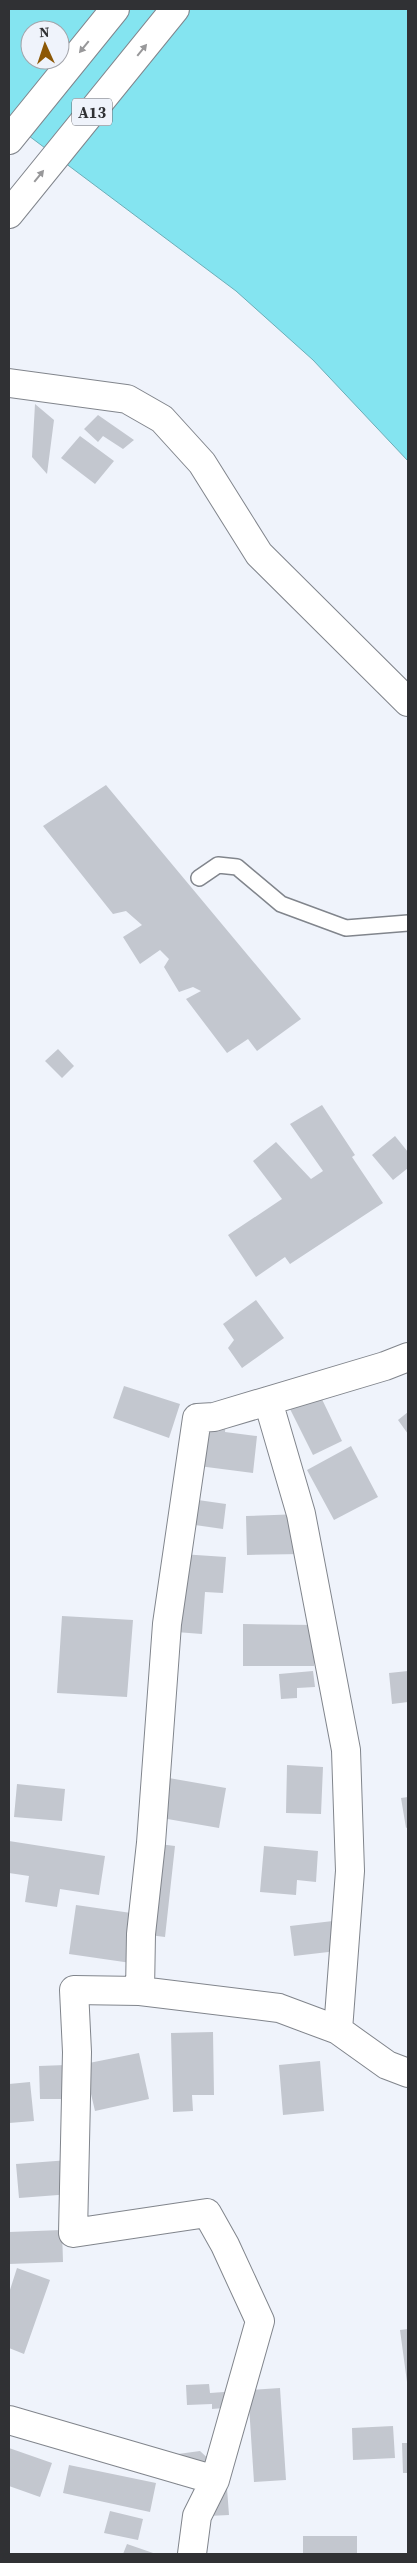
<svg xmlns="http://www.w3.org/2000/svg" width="417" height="2563" viewBox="0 0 417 2563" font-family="'Source Serif 4',serif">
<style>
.water{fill:#84e4f0;stroke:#6baeb8;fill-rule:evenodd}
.building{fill:#c3c7cf}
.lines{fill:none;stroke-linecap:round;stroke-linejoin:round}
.service-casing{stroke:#81858c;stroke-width:18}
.minor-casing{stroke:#81858c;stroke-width:30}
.trunk-casing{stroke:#81858c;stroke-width:30}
.service{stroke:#fff;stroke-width:15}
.minor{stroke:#fff;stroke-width:28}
.trunk{stroke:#fff;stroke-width:28}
.oneway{fill:#98989a}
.labels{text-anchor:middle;stroke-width:4;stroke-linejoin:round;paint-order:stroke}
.shield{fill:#eff3fb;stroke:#696b70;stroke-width:1}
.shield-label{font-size:16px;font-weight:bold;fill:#303134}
</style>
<rect width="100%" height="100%" fill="#eff3fb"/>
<path class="water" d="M9,9H408V461L313,360L236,291L9,121ZM30,30H60V60H30Z"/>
<path class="building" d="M35,404L54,420L47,474L32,457Z
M98,415L134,440L123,449L103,436L98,442L84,429Z
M80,436L114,461L95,484L61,458Z
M106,785L301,1019L257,1051L248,1039L227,1053L186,999L201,991L193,987L179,992L164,967L169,959L160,950L140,964L123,937L142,925L126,911L113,914L43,826Z
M58,1049L74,1066L62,1078L45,1061Z
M322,1105L355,1155L352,1157L383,1203L290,1264L285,1257L256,1277L228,1235L282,1199L253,1161L276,1142L311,1179L323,1171L290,1124Z
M395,1136L408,1152V1168L393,1180L372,1155Z
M256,1300L284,1338L242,1368L228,1348L234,1340L223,1324Z
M124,1386L180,1404L169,1438L113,1418Z
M319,1393L342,1441L313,1455L289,1407Z
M408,1412V1434L398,1420Z
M197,1418L226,1421L225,1432L257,1436L253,1473L191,1465Z
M351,1446L378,1497L334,1520L307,1470Z
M191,1499L226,1504L223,1529L188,1524Z
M301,1514L302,1554L247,1555L246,1516Z
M181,1554L226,1557L223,1593L205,1592L202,1634L176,1632Z
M62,1616L133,1620L127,1697L57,1693Z
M243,1624L314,1625V1666H243Z
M313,1671L315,1687L297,1688V1698L281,1699L279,1674Z
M408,1671V1702L392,1704L389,1673Z
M287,1765L323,1767L321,1814L286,1813Z
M146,1774L226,1788L219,1828L139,1814Z
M17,1784L65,1789L62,1821L14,1817Z
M408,1797V1827L406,1828L401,1798Z
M9,1841L105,1856L99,1895L60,1889L57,1907L25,1902L29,1876L9,1873Z
M151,1843L175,1846L165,1937L141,1934Z
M264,1846L318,1851L316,1882L297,1880L296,1895L260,1892Z
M76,1905L138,1914L131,1963L69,1954Z
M333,1921L337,1951L294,1956L290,1926Z
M213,2032L214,2095H192L193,2111L173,2112L171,2033Z
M139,2053L149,2099L95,2111L84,2064Z
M320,2061L324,2111L283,2115L279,2065Z
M66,2065L67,2099H40L39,2066Z
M30,2082L34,2121L9,2123V2084Z
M69,2160L71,2194L19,2198L16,2164Z
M62,2230L63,2262L9,2264V2232Z
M17,2268L50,2280L24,2354L9,2348V2293Z
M408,2329V2382H407L400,2330Z
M209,2384L210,2393L280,2388L286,2480L254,2482L249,2406L212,2409V2404L187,2405L186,2385Z
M393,2426L395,2458L353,2460L352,2428Z
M402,2443H408V2473H403Z
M9,2448L52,2463L40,2497L9,2486Z
M200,2451L226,2475L229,2515L208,2516L206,2483L177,2485L175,2460L178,2454Z
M69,2465L156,2483L150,2512L63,2493Z
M110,2511L143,2519L138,2540L104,2533Z
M303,2536H357V2554H303Z
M127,2544L156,2554H123Z"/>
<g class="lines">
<defs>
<path id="service" d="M199,878L218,865L237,867L281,904L346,928L408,923"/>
<path id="minor" d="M9,383L127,399L162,419L202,463L259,554L408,702
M268,1401L301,1514L346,1750L350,1871L338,2030
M140,1991L141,1934L151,1843L167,1624L197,1418L214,1417L385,1366L408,1357
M9,2420L215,2480
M192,2554L197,2516L215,2480L260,2321L225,2245L207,2213L73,2233L77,2052L74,1990L140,1991L279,2008L338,2030L387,2065L408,2073"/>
<path id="trunk" d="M9,140L115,9
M9,214L175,9"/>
</defs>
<use href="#service" class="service-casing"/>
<use href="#minor" class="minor-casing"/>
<use href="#trunk" class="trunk-casing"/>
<use href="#service" class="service"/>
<use href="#minor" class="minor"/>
<use href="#trunk" class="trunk"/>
</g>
<defs><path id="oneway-solid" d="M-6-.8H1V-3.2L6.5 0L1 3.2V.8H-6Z" transform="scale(1.25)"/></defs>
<g class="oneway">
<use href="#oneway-solid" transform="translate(84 47) rotate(129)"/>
<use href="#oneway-solid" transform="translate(142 50) rotate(-51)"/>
<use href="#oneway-solid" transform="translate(39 176) rotate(-51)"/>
</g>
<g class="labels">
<rect class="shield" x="72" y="98.5" width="40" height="27" rx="4"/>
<g class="shield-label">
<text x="92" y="118">A13</text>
</g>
</g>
<rect width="417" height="2563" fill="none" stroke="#303134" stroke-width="20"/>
<g transform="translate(45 45) rotate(357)"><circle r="24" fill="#eff3fb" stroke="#a3a5ab"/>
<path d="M0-4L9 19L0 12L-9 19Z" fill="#8c5806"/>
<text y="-8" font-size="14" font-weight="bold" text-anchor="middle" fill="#303134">N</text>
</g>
</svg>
